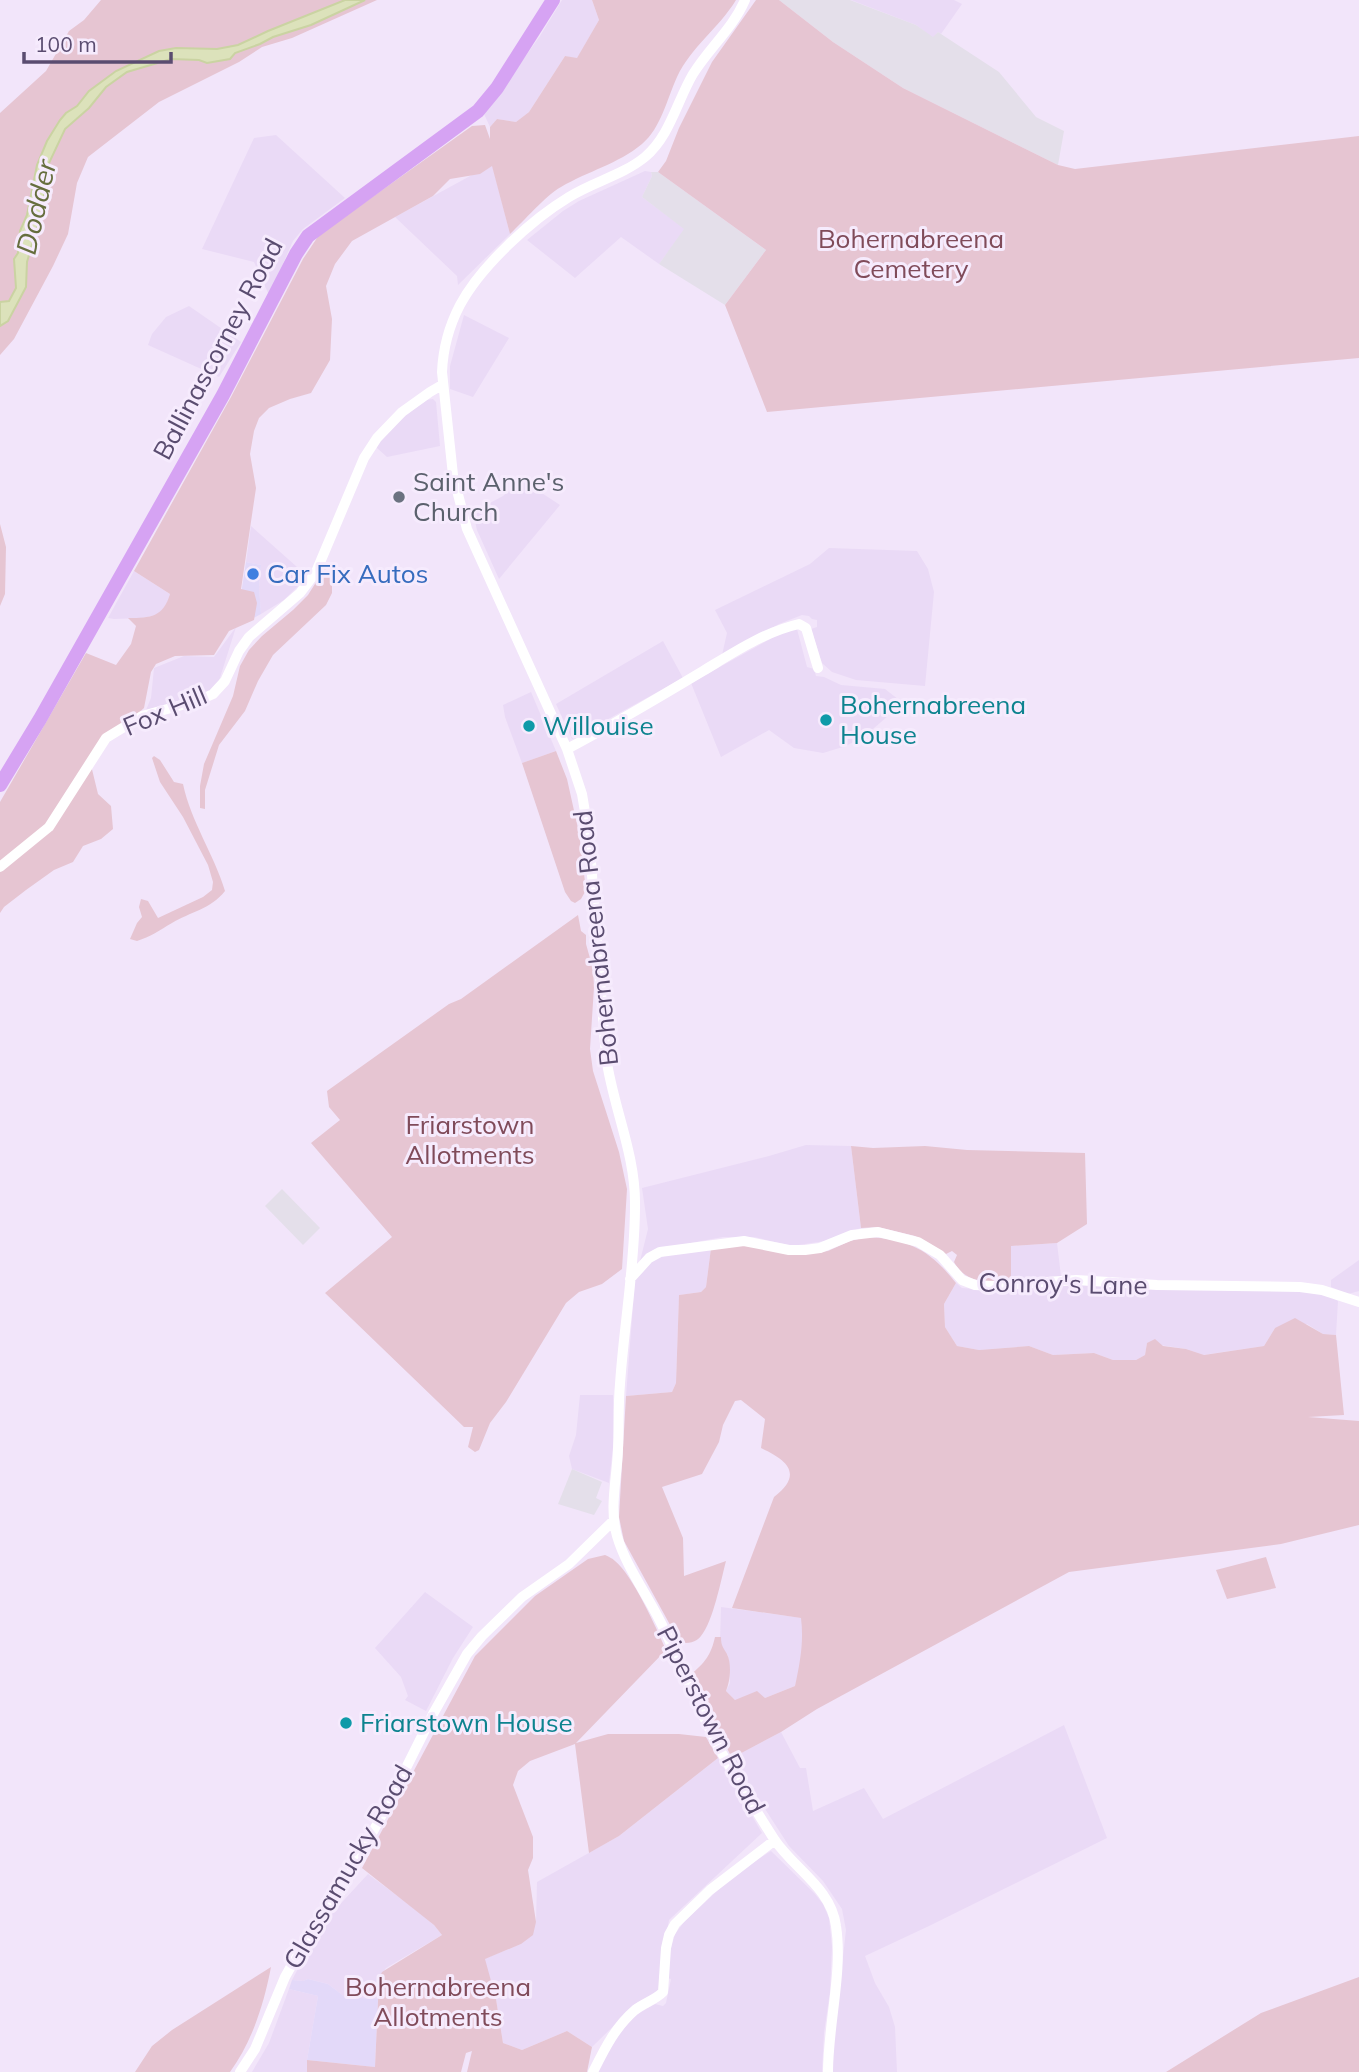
<svg xmlns="http://www.w3.org/2000/svg" width="1359" height="2072" viewBox="0 0 1359 2072" font-family="Mulish,sans-serif">
<style>
.residential{fill:#eadaf6}
.commercial{fill:#e3d9f9}
.industrial{fill:#e4dfea}
.green{fill:#e6c5d2}
.water{fill:#dce2bb;stroke:#cad3a2;stroke-width:2}
.lines{fill:none;stroke-linecap:round;stroke-linejoin:round}
.minor{stroke:#fff;stroke-width:10}
.major{stroke:#d6a3f3;stroke-width:14}
.worship-dot{fill:#6b7280;stroke:#f6ebfd;stroke-width:2.5}
.shop-dot{fill:#3f7fe0;stroke:#f6ebfd;stroke-width:2.5}
.culture-dot{fill:#0f9aa8;stroke:#f6ebfd;stroke-width:2.5}
.labels{text-anchor:middle;stroke-width:6;stroke-linejoin:round;paint-order:stroke}
.park-label{font-size:26px;fill:#804b5a;stroke:#f6ebfd}
.street-label{font-size:26px;fill:#5a4c70;stroke:#f6ebfd}
.worship-label{font-size:26px;fill:#5b616d;stroke:#f6ebfd;text-anchor:start}
.shop-label{font-size:26px;fill:#366cbe;stroke:#f6ebfd;text-anchor:start}
.culture-label{font-size:26px;fill:#0d838f;stroke:#f6ebfd;text-anchor:start}
.water-label{font-size:28px;font-style:italic;fill:#666e3e;stroke:#f6ebfd}
</style>
<rect width="100%" height="100%" fill="#f2e5fa"/>
<path class="residential" d="M562,0H592L599,20L577,59L565,56L529,112L516,122L497,119L490,127L484,114L540,36Z
M851,0H954L962,4L941,34L938,32L933,38L916,25Z
M276,135L345,198L303,229L293,241L269,295L254,262L202,249L254,138Z
M492,164L510,234L458,285L457,276L395,217Z
M645,171L651,172L652,176L642,197L685,229L659,264L621,237L575,278L527,240L563,211L579,201Z
M189,306L241,342L219,377L148,345L152,334L166,317Z
M464,315L509,338L473,397L450,389V366Z
M433,399L436,402L440,446L387,457L377,448V443L399,421L426,400Z
M522,480L560,505L499,579L477,530L473,512L503,496Z
M251,526L306,575L300,584L284,600L261,614L259,587L261,565L246,562Z
M829,548L917,551L928,569L934,592L925,686L856,680L832,672L822,663L811,629L817,627V620L812,619L809,616L802,615L779,624L722,655L727,633L715,610L810,564Z
M134,571L170,594L166,606L157,615L142,618L114,619L108,618Z
M236,627L219,681L210,691L205,694L146,710L151,698L154,668L184,656L214,657Z
M797,629L807,667L814,669L816,676L824,677L841,685L885,689L903,703L866,735L846,746L823,753L794,748L769,730L721,757L691,683L781,633Z
M663,641L683,678L572,739L556,704Z
M531,692L556,751L522,763L505,717L503,705Z
M806,1145L851,1146L861,1228L825,1241L792,1246L754,1237H723L653,1250L640,1261L648,1229L642,1188L769,1156Z
M1057,1243L1061,1276L1011,1279V1246Z
M711,1248L706,1287L701,1292L679,1295L676,1383L672,1392L626,1396L635,1279L648,1264L658,1257Z
M1359,1260V1291L1348,1294L1331,1287V1280Z
M956,1283L962,1288L987,1290L1079,1285L1304,1291L1329,1296L1338,1301L1336,1335L1323,1334L1307,1324L1275,1328L1264,1346L1203,1355L1186,1349L1147,1343L1145,1355L1136,1360H1113L1094,1353L1053,1355L1029,1346L979,1350L957,1346L945,1327L944,1304Z
M580,1395H613L614,1438L609,1483L572,1469L569,1456L576,1435Z
M425,1592L473,1627L453,1658L426,1711L405,1700L408,1696L401,1677L375,1648Z
M721,1607L802,1618L803,1636L802,1658L795,1686L765,1698L735,1700L726,1691L730,1683L728,1655L722,1649L720,1642Z
M1064,1725L1107,1838L929,1926L865,1956L875,1983L889,2007L895,2027L897,2072H833V2045L846,1930L842,1909L823,1881L789,1846L732,1758L781,1732L800,1768H806L813,1811L864,1788L883,1819Z
M718,1758L762,1833L669,1920L659,1978L661,1987L657,1993L638,2002L592,2047L567,2031L522,2050L503,2043L496,1999L484,1959L521,1944L536,1922L537,1882L619,1836Z
M771,1851L814,1893L823,1904L829,1918L832,1947L830,1992L824,2033L822,2072H596L611,2043L636,2015L655,2004L663,2006L666,2003L671,1979L667,1978L669,1955L675,1934L684,1922L735,1874Z
M368,1874L415,1909L434,1925L442,1935L386,1968L379,1979L378,1999L345,1997L328,1984L308,1979L303,1981L292,1980L312,1942L332,1913Z
M289,1989L318,1996L307,2060V2072H252L269,2043Z"/>
<path class="commercial" d="M246,562L261,565L259,587L261,614L236,627Z
M308,1979L328,1984L345,1997L378,1999L375,2067L307,2060L318,1996L289,1989L292,1980L303,1981Z"/>
<path class="industrial" d="M779,0H850L916,25L933,37L938,32L941,34L999,72L1036,117L1064,131L1058,165L903,88L833,42Z
M651,172H658L766,250L725,305L659,264L684,229L642,197L652,176Z
M282,1189L320,1228L303,1245L265,1206Z
M572,1469L602,1482L596,1498L602,1501L594,1515L558,1504Z"/>
<path class="green" d="M101,0H377L292,38L262,47L239,62L159,102L88,157L77,183L68,234L53,266L14,339L0,355V113L46,71L69,31L84,20Z
M592,0H736C719,28 691,47 677,77C667,99 661,128 642,144C618,164 588,171 561,187C545,196 524,221 510,234L492,166L480,174L450,179L433,196L352,241L335,264L326,286L332,319L330,360L311,393L290,399L269,408L259,418L254,431L250,454L256,488L241,589L254,592L257,603L254,620L229,631L214,655L175,656L156,664L151,672L144,708L89,757L98,794L111,806L113,829L101,839L83,846L73,862L54,870L26,890L4,907L0,913V802L86,653L116,665L131,644L136,626L128,618C151,618 163,617 170,594L134,571L231,397L303,259L319,235L472,126L485,125L490,139V127L497,119L516,122L529,112L565,56L577,58L599,20Z
M756,0H779L833,42L903,88L1058,165L1075,169L1359,136V358L767,412L725,305L766,250L658,172L666,161L679,128L712,62Z
M0,524L6,547L5,594L0,606Z
M325,568L332,577V593L326,605L273,655L258,681L245,711L219,745L205,790V809L200,808V786L204,764L233,696L240,666L249,650L262,636L293,610L308,595Z
M556,751L567,779L579,833L586,890L581,899L575,903L571,901L565,892L522,763Z
M154,756L160,760L174,782L183,784C191,822 214,854 225,891C211,909 190,912 172,923C160,930 150,937 137,941L130,939L137,923L142,917L139,907L141,899L148,901L158,918L203,897L212,890L213,882L208,865L183,817L160,782L152,758Z
M578,915L581,931L586,935V944L593,969L594,987L590,1049L593,1071L619,1152L627,1189L622,1269L602,1284L579,1292L566,1303L506,1402L490,1423L479,1450L475,1452L468,1447L473,1427H464L325,1293L392,1237L311,1143L340,1120L329,1107L327,1091L449,1004L461,999Z
M851,1146L873,1148L925,1146L967,1150L1085,1153L1087,1224L1057,1243L1011,1246V1279C988,1282 967,1285 954,1262L957,1255L952,1251L946,1254L915,1236L878,1227L861,1228Z
M867,1237C909,1239 930,1250 956,1283L944,1304L945,1327L957,1346L979,1350L1029,1346L1053,1355L1094,1353L1113,1360H1136L1145,1355L1147,1343L1155,1339L1163,1346L1186,1349L1204,1355L1264,1346L1275,1328L1295,1318L1323,1334L1336,1335L1344,1415L1308,1417L1359,1421V1525L1281,1544L1069,1572L817,1709L781,1732L732,1758L690,1675C705,1663 711,1655 715,1637H721C721,1646 723,1647 727,1654C732,1664 730,1682 726,1691L735,1700L757,1691L765,1698L795,1686C800,1663 804,1642 801,1618L732,1608L774,1497C804,1474 787,1460 761,1448L765,1419L741,1400L735,1401L723,1425L719,1442L702,1474L662,1487L683,1538L684,1576L726,1561C721,1580 713,1622 701,1636C696,1643 688,1643 680,1643L624,1541L619,1517L626,1396L672,1392L676,1383L679,1295L701,1292L706,1287L711,1248L751,1245L800,1255L828,1251L850,1241Z
M605,1555C609,1557 612,1558 615,1561C632,1574 657,1629 666,1650L576,1743L608,1734H679L706,1737L718,1758L619,1836L589,1853L575,1744L530,1761L518,1771L513,1785L533,1837V1858L528,1870L536,1922L533,1935L521,1944L485,1959L496,1999L503,2043L522,2050L567,2031L592,2047L587,2072H467L472,2051L466,2053L461,2072H307V2060L375,2067L379,1979L382,1972L442,1935L434,1925L362,1868L475,1656L535,1596L588,1559Z
M1266,1557L1276,1588L1227,1599L1216,1570Z
M271,1967C264,2004 252,2042 230,2072H135L152,2046L172,2030Z
M1359,1977V2072H1166L1261,2013Z"/>
<path class="water" d="M345,0H365L311,25L273,37L260,44L235,53L230,59L207,63L199,60L171,59L127,72L106,87L89,108L65,129L49,163L42,210L27,262L26,287L8,321L0,326V302L9,301L16,288L14,259L18,253L20,231L27,215L37,165L47,141L60,120L66,113L77,106L89,91L116,71L159,51L176,48L217,49L238,45L268,31Z"/>
<g class="lines">
<path class="minor" d="M745,0C733,28 709,48 693,74C677,101 670,136 645,157C623,175 593,182 569,197C531,220 481,266 460,305C449,326 443,349 442,372L453,475L467,529L567,749L582,794L589,836L606,1057C613,1107 636,1155 635,1206C635,1265 624,1325 620,1384C618,1406 619,1428 618,1449C617,1479 609,1507 617,1536C626,1567 647,1594 661,1623C681,1663 697,1706 718,1746C735,1777 755,1809 774,1839C794,1869 831,1888 836,1926C843,1971 828,2025 828,2072
M567,749C613,725 658,698 703,671C733,653 764,632 799,624L806,628L818,668
M0,867L49,827L106,738L142,716L200,700L213,694L225,681L239,651L249,637L300,593L316,572L364,458L377,438L402,412L430,392L442,385
M630,1279L649,1258L660,1252L744,1241L789,1250H805L820,1248L852,1235L878,1232L918,1242L940,1255L962,1280L975,1285L993,1286L1076,1280L1157,1285L1300,1287L1322,1290L1359,1302
M240,2072L255,2049L285,1977L299,1952L341,1891L390,1800L433,1714L467,1654L482,1636L522,1597L569,1564L614,1520
M593,2072C604,2050 615,2027 635,2010C644,2003 655,2000 663,1992L666,1948L669,1935L675,1924L710,1890L775,1840"/>
<path class="major" d="M0,785L40,719L223,395L296,254L308,236L478,111L497,88L553,0"/>
</g>
<circle class="worship-dot" cx="399" cy="497" r="7"/>
<circle class="shop-dot" cx="253" cy="574" r="7"/>
<g class="culture-dot">
<circle cx="826" cy="720" r="7"/>
<circle cx="529" cy="726" r="7"/>
<circle cx="346" cy="1723" r="7"/>
</g>
<g class="labels">
<g class="park-label">
<text x="911" y="248">Bohernabreena<tspan x="911" dy="30">Cemetery</tspan></text>
<text x="470" y="1134">Friarstown<tspan x="470" dy="30">Allotments</tspan></text>
<text x="438" y="1996">Bohernabreena<tspan x="438" dy="30">Allotments</tspan></text>
</g>
<g class="street-label">
<text transform="translate(218 349) rotate(-62)" y="9">Ballinascorney Road</text>
<text transform="translate(165 711) rotate(-23)" y="9">Fox Hill</text>
<text transform="translate(596 938) rotate(-96)" y="9">Bohernabreena Road</text>
<text transform="translate(1063 1284) rotate(1)" y="9">Conroy's Lane</text>
<text transform="translate(711 1720) rotate(63)" y="9">Piperstown Road</text>
<text transform="translate(348 1867) rotate(-60)" y="9">Glassamucky Road</text>
</g>
<g class="worship-label">
<text x="413" y="491">Saint Anne's<tspan x="413" dy="30">Church</tspan></text>
</g>
<g class="shop-label">
<text x="267" y="583">Car Fix Autos</text>
</g>
<g class="culture-label">
<text x="840" y="714">Bohernabreena<tspan x="840" dy="30">House</tspan></text>
<text x="543" y="735">Willouise</text>
<text x="360" y="1732">Friarstown House</text>
</g>
<g class="water-label">
<text transform="translate(36 207) rotate(-77)" y="10">Dodder</text>
</g>
</g>
<path d="M24 52v10h147v-10" fill="none" stroke="#5a4c70" stroke-width="3.5"/>
<text x="35" y="52" font-size="21" fill="#5a4c70" stroke="#f6ebfd" stroke-width="5" paint-order="stroke">100 m</text>
</svg>
